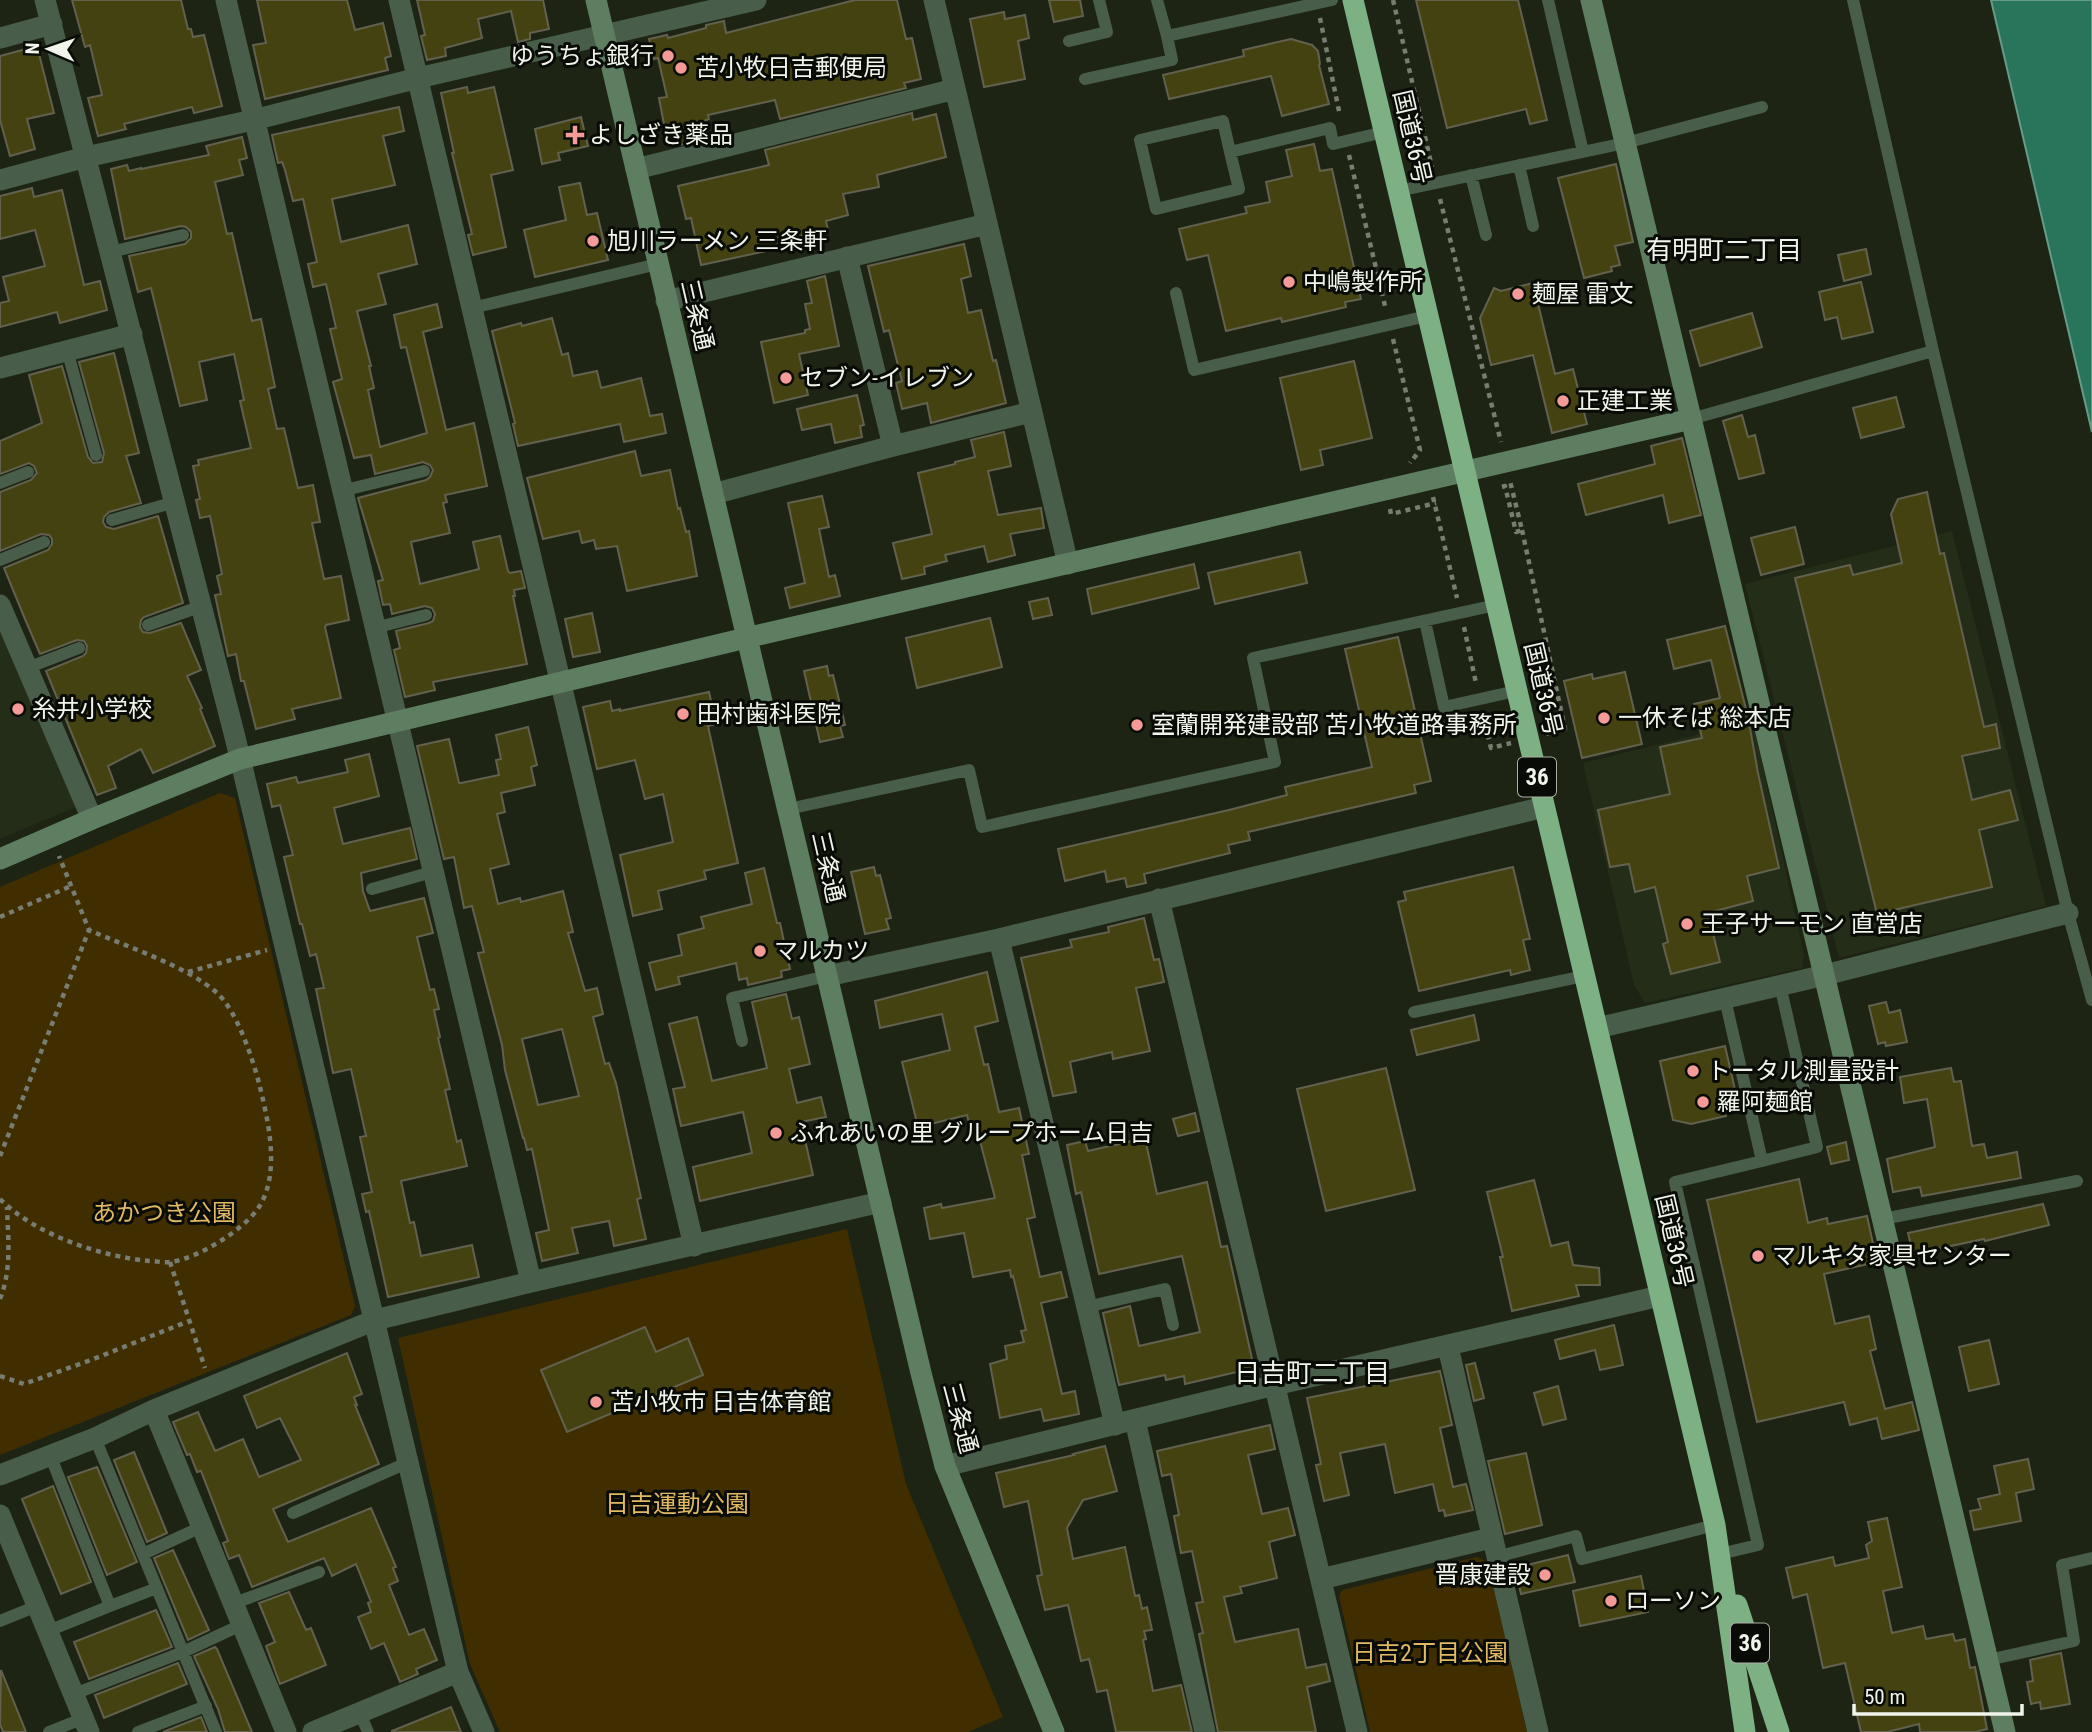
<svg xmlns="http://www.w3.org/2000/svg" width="2092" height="1732" viewBox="0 0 2092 1732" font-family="'Roboto Condensed','Noto Sans JP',sans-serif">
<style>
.built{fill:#242d17}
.green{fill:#412e00}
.water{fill:#29755c;stroke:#659b87;stroke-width:2}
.building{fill:#454211;stroke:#62614e;stroke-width:2;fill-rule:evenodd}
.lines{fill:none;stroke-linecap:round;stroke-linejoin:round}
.path{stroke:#777d70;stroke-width:4.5;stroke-dasharray:5 5;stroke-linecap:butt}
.lane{stroke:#495d4b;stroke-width:12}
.street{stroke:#495d4b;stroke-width:21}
.secondary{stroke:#5e7e61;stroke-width:21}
.highway{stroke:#7db082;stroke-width:21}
.poi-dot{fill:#f59b97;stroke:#090c06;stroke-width:2.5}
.labels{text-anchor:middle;stroke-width:6;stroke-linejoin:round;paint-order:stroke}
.shield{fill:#090c06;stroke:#abaea6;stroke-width:2}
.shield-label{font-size:23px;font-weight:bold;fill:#f0f4ea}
.poi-label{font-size:24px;fill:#f0f4ea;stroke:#090c06;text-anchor:start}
.street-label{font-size:24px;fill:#f0f4ea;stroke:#090c06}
.park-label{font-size:24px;fill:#e1b963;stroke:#090c06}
.neighbourhood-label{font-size:26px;fill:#f0f4ea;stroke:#090c06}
</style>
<rect width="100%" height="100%" fill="#1d2414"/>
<path class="built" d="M1952,531L2046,906L1839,958L1745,584Z
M0,624L76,807L0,839Z
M1753,721L1804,955L1802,968L1645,1003L1634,985L1583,763Z"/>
<path class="green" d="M220,793L235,798L355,1306L351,1315L0,1455V887Z
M847,1229L906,1484L1003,1717L968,1732H500L470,1664L398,1338Z
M1477,1557L1488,1562L1527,1732H1370L1339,1596L1342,1590Z"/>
<path class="water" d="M1991,0H2092V432Z"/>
<path class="building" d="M72,0H181L188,29H191L193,37L204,35L222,106L194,113L192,107L124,124L126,129L98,136L88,98L102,95L90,45L85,47Z
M257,0H347L355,30L383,23L391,56L385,58L388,70L265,99L253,45L266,43Z
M417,0H543L549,29L530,33V39L518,42L511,11L478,19L482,38L445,48L446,56L427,60L421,36L425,35Z
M855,0H897L906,39L912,38L921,79L904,83L906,88L780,119L775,100L708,115L709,119L704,121L707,138L676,146L673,134L666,135L659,98L667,97L658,58L654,59L649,39L667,35L668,38L706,28V25L724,21L726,33Z
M1049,0H1080L1083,16L1054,22Z
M1416,0H1518L1547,120L1530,124L1526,109L1447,128Z
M1004,12L1005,19L1025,15L1029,38L1018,41L1025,79L984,87L970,19Z
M1291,39L1312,45L1318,51L1320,64L1319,65L1329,104L1282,116L1271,76L1169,99L1163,75L1244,56L1243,50Z
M37,46L54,113L27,119L35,149L10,156L0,120V56Z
M467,87L468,93L494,87L513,170L491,175L506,247L473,255L468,235L472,234L452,153H454L441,93Z
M399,107L404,131L383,136L395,185L332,199L341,242L408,225L417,264L378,274L386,304L357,311L371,366H369L374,388L368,390L380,447L427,433L406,347L401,348L394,315L437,304L442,327L423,332L446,430L474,423L487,486L445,495L447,502L443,503L450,533L411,542L420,584L479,569L473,542L500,536L508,571L510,573L521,571L525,588L514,590L515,596H513L527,664L433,682L435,690L405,697L394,650L400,648L396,631L429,623L433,621L435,614L432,608L425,606L392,614L390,604L383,605L378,581L383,580L358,498L426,480L430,477L433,470L430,465L423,462L375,474L371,455L354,458L333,382L342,379L330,329L336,328L326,284L313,287L308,264L317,262L303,199L293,201L285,170L282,162L278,163L272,135Z
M912,113L913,120L936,114L946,157L877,175L879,187L843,194L848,215L826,221L828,230L789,239L790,246L701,265L691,218L686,219L678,186L769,165L765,150Z
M581,117L588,146L558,153L560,160L542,164L535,129Z
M242,137L247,158L239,160L243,175L215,182L227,234L232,233L252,321L261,319L275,387L268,389L277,429L284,428L298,488L313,485L320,522L312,523L324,579L341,576L349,620L326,625L325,627L341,698L292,709L295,719L256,729L244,681H241L236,654L228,656L215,595L221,594L217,576L222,574L210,516L200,518L196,500L200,499L193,466L199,465L198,460L251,448L240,401L244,400L234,354L199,362L207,400L180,406L151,288L138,292L129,256L185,244L191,238V232L186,227L181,226L125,239L111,169L127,165L129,171L141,168V169L209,155L206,146Z
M1314,144L1320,171L1332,169L1361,299L1345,302L1346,307L1282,322L1281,318L1226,331L1208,255L1187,260L1179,229L1247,213L1245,207L1270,202L1266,182L1292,176L1286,150Z
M1616,164L1633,242L1615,246L1620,265L1611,267L1612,271L1584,278L1558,178Z
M580,183L587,215L597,213L608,260L535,277L524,230L566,220L559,187Z
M32,188L34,197L62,190L84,285L100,281L107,310L60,323L57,312L0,327V303L9,301L3,277L45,266L35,230L0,239V196Z
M964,244L971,276L961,279L968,313L981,310L993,361L996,360L1006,403L931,423L927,403L902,409L896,383L902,381L889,330L884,332L868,266Z
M1866,249L1871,274L1844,281L1838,255Z
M825,276L839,346L799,354L808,395L774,403L761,342L805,333V330L810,329L805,304L812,303L807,281Z
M1861,282L1873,332L1842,339L1837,317L1825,320L1819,292Z
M1533,283L1555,374L1573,369L1587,424L1552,433L1533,355L1491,365L1480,318L1494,288L1501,291Z
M1752,313L1762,347L1700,366L1690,331Z
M552,318L562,355L568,353L573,376L597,371L601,388L641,378L650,416L662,414L666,433L624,442L620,424L518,446L513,424L515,423L492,331L521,323L522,326Z
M114,353L139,453L126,456L141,503L109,512L104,517L103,522L106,527L114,529L158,516L183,603L144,617L141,620L140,627L143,632L150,633L181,623L201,670L187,676L202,708L200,709L215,746L153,773L141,749L108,766L116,788L97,795L46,671L83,656L86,653L87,646L84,641L77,640L40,654L25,619L4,568L48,550L52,544V539L49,535L41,534L0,551V492L31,480L37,473L34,466L29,463L0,474V441L42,423L29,375L62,366L88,457L93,463L102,462L104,453L79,362Z
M1354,361L1372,438L1320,450L1323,465L1301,470L1280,378Z
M857,395L864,425L860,426L862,437L835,443L831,424L802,430L797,409Z
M1896,397L1904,427L1861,438L1853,408Z
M1742,415L1748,437L1755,435L1764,473L1739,479L1723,421Z
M1004,432L1011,466L988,471L998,515L1041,508L1044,528L1010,534L1015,555L988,562L984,546L945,555L947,561L924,567L925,574L902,579L893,543L932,534L918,473L955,464V462L975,457L971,440Z
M1682,438L1701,515L1669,523L1663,495L1586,515L1578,484L1655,464L1651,446Z
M635,451L641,476L670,470L678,509L680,508L686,532L689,531L697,576L627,591L617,546L596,549L594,540L582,543L579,531L543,539L527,478Z
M1927,492L1940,554L1944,553L1984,727L1996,724L2000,748L1962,756L1972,800L2010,790L2018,820L1979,830L1992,887L1877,914L1795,578L1850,565L1853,575L1902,563L1891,514L1898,499Z
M822,496L829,527L819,529L829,577L835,575L840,596L790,608L785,588L805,583L788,503Z
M1795,527L1804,564L1761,575L1751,538Z
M1300,552L1307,583L1215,604L1208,573Z
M1194,564L1199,588L1092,614L1087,589Z
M1048,598L1052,615L1033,619L1029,602Z
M592,613L600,652L573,657L565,619Z
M990,618L1002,667L917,688L906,638Z
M1725,626L1748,717L1758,773L1779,868L1747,876L1753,901L1708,913L1720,962L1671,974L1663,944L1668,942L1655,887L1635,892L1629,864L1610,867L1598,810L1670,794L1660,747L1702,738L1694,704L1720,698L1711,660L1674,669L1667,640Z
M1398,637L1431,781L1414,785L1416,793L1248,832L1250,840L1228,845L1230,853L1144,874L1146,883L1127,887L1125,878L1107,882L1105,871L1065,881L1058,849L1229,810L1287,795L1285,787L1372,767L1345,649Z
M827,666L829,676L833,675L845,725L840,726L843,737L820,742L804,671Z
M1625,672L1642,744L1582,758L1564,681L1592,674L1593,679Z
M709,692L716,724L708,726L738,863L704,871L706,879L658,891L662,909L633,916L620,855L673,842L663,794L645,799L635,760L597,769L583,707L610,701L612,711L620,709V711Z
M528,727L537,765L531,767L535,785L501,793L505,812L497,814L509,864L490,869L498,904L520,898L521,902L563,891L573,932L568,933L585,991L597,988L603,1014L593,1017L605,1064L609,1063L616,1083L641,1198L637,1199L646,1239L614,1246L609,1221L572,1228L578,1253L542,1261L536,1233L549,1230L532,1149L527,1150L524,1138H523L505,1070L502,1045L478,953L484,952L472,906L464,908L454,857L444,859L417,746L449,739L459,783H461L499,775L496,760L501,759L496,735ZM562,1029L579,1096L538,1105L522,1039Z
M369,754L379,796L334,808L343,844L410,828L417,859L361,873L363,891L370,911L424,898L433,933L417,937L430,990L434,989L439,1009L434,1010L440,1037L438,1038L450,1089L445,1090L457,1142L461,1140L467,1166L401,1181L410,1223L414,1222L421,1256L472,1245L479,1277L388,1297L369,1211L366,1212L362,1194L372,1192L360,1137L366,1136L351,1069L333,1073L316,989L324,988L316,954L310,956L302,924H300L284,857L293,855L280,805L272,807L267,784L296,777L298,783L348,772L345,760Z
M874,867L876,876L880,875L891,918L886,919L889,929L865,934L851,872Z
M1513,867L1530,939L1523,940L1530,970L1511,975L1510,970L1419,991L1398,902L1406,900L1404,892Z
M764,868L777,923H780L790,969L781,971L782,977L748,985L747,978L739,980L736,963L678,977L680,984L656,990L649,963L682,955L678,935L704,928L701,917L752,904L745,873Z
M1144,918L1154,960L1159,959L1164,982L1136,988L1150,1051L1113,1059L1112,1052L1070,1062L1076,1092L1053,1096L1021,958L1072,947L1070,940L1109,932L1108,927Z
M987,972L998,1021L975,1027L984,1065L988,1064L999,1112L1019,1108L1029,1154L1022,1155L1035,1217L1027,1219L1040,1277L1061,1272L1067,1297L1041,1303L1062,1394L1075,1391L1079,1414L1044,1421L1041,1409L1000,1418L990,1364L1007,1359L1005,1346L1024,1342L1021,1331L1026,1330L1013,1276L1011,1277L1010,1270L973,1277L964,1233L930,1239L924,1208L941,1204L942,1208L995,1198L975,1122L969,1123L967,1115L918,1127L902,1062L950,1050L942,1014L880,1028L875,1001Z
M786,994L792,1019L799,1017L810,1064L789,1069L797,1103L821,1097L826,1117L801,1122L813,1175L700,1201L693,1167L752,1153L743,1112L681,1126L673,1089L685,1087L669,1024L697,1017L712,1081L767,1068L752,1002Z
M1886,1002L1889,1013L1900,1010L1907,1042L1886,1046L1885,1042L1878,1044L1869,1006Z
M1474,1015L1479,1040L1417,1055L1411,1030Z
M1725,1046L1739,1107L1724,1110L1726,1116L1691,1124L1673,1120L1660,1061Z
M1386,1068L1415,1190L1326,1211L1297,1089Z
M1951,1068L1954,1082L1961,1081L1972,1146L1984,1144L1987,1158L2017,1152L2021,1178L1922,1196L1920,1187L1893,1192L1887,1159L1935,1147L1927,1099L1904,1103L1900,1077Z
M1195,1113L1199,1131L1178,1136L1173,1119Z
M1145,1138L1157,1194L1207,1182L1221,1247L1227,1246L1254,1368L1185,1384L1184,1376L1166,1380L1165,1375L1119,1385L1103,1313L1130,1306L1139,1346L1200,1332L1182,1256L1099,1274L1081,1192L1076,1194L1067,1145L1085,1141L1088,1151Z
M1846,1142L1849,1160L1831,1164L1827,1147Z
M1799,1179L1808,1223L1827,1218L1828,1224L1867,1216L1877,1262L1824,1274L1835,1324L1869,1316L1876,1349L1870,1351L1885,1409L1912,1402L1919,1430L1882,1439L1877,1418L1850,1425L1844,1402L1757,1422L1707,1200Z
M1534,1180L1551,1246L1568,1242L1573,1265L1599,1268L1600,1285H1576L1579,1296L1512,1311L1500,1257H1503L1487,1192Z
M2043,1204L2049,1225L1985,1241L1984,1239L1913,1254L1908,1233Z
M1614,1325L1623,1365L1600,1370L1595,1350L1560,1359L1555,1340Z
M645,1327L656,1352L688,1338L703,1375L567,1432L541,1370Z
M1989,1340L1999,1384L1969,1391L1959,1347Z
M347,1353L362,1394L354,1397L357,1405H355L379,1464L273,1509L288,1542L371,1508L396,1567L393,1568L398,1581L389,1585L409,1635L424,1629L437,1660L416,1669L418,1674L400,1682L384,1643L371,1649L358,1617L371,1612L368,1603L371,1602L356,1564L332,1576L324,1558L252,1587L239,1555L229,1559L223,1543L228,1541L201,1471L197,1472L190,1454L187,1455L173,1422L198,1412L215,1451L243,1439L259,1477L301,1460L280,1418L257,1428L244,1396Z
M1475,1363L1484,1398L1474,1401L1466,1365Z
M1440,1371L1452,1425L1440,1428L1453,1487L1466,1484L1473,1510L1445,1516L1444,1510L1439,1511L1433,1484L1395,1493L1385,1444L1340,1453L1349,1495L1324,1501L1316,1465L1321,1464L1307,1398Z
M1558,1386L1566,1419L1543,1425L1534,1393Z
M1270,1425L1275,1449L1248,1455L1262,1514L1288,1508L1295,1535L1269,1542L1277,1578L1240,1587L1242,1593L1224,1597L1235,1642L1298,1629L1306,1668L1326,1664L1330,1681L1307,1687L1316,1732H1218L1199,1634L1203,1633L1196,1603L1203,1602L1192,1551L1181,1553L1174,1516L1179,1515L1171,1474L1162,1476L1157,1451Z
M1105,1446L1117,1491L1083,1500L1067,1528L1073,1559L1125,1547L1135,1596L1139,1595L1142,1609L1147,1607L1152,1630L1144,1631L1146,1639L1143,1640L1153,1691L1181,1685L1192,1732H1116L1107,1690L1097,1692L1089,1659L1081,1661L1068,1605L1045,1610L1037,1576L1042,1575L1028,1501L1004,1507L996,1473L1074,1455L1073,1454Z
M134,1452L167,1533L147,1542L114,1460Z
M1526,1453L1542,1525L1505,1534L1488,1461Z
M2028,1459L2034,1489L2016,1493L2021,1521L1974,1530L1970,1511L1981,1509L1978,1499L2000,1494L1994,1466Z
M97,1467L137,1562L107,1575L68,1477Z
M53,1486L91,1582L61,1594L22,1499Z
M1887,1518L1902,1587L1883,1591L1892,1633L1923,1626L1926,1639L1953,1634L1955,1641L1965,1639L1970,1668L1975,1667L1987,1729L1975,1732H1920L1919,1724L1887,1732H1861L1845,1663L1823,1668L1807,1594L1793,1598L1786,1568L1833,1557L1835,1566L1869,1558L1866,1545L1872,1541L1868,1522Z
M173,1550L209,1630L188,1640L154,1558Z
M1568,1555L1575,1582L1521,1594L1515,1568Z
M1641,1576L1648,1612L1580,1626L1573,1591Z
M289,1592L306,1630L311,1628L326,1665L280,1684L266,1646L275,1642L259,1603Z
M156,1610L172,1647L89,1679L74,1642Z
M215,1647L217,1649L252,1732H225L218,1709L194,1656Z
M2061,1653L2070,1704L2041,1709L2040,1702L2031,1704L2027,1682L2033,1681L2030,1660Z
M178,1663L187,1684L104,1718L95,1695Z
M1,1670L26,1732H3L0,1724Z
M451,1707L461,1732H392V1731Z
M201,1717L207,1732H163Z"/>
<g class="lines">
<path class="path" d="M1393,0L1432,167
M1320,18L1340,116
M1349,155L1386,310
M1440,199L1501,442
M1393,339L1420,450L1410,463
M1502,487L1505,486L1516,532L1522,530L1510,481
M1433,497L1457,598
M1390,509L1391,514L1436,503
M1522,530L1565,729L1546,734
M1464,627L1476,683
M1483,715L1491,748L1511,743
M0,917L71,886
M188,972L267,950
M0,1156L89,930
M0,1199C36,1235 99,1256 149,1261C156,1261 164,1263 170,1262C197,1259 244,1230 259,1207C281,1172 268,1120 259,1083C252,1057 237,1011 217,993C187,966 127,947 89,930L59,856
M170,1262L205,1368
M0,1299C12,1269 8,1238 7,1207
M0,1376L24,1384L91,1360L189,1321"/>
<path class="lane" d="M1157,0L1167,36
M1548,0L1583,152
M1853,0L1933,351L2068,913L2092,1000
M1069,41L1107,32L1099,0
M1085,79L1172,60L1167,36L1332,0
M1230,152L1223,121L1140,140L1156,209L1239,189L1230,152L1330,128L1333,144L1384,132
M1519,165L1533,226
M1471,175L1486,235
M1398,191L1625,143L1762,107
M110,252L183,235
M1176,293L1194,370L1427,316
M472,308L658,264
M67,350L96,455
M1691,419L1933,351
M0,483L28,472
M341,491L424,471
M112,520L175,502
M0,560L44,542
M1425,621L1444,707L1516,691
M148,625L202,606
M374,628L426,615
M27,668L79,648
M788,809L969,770L982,827L1275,762L1253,658L1496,605
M372,889L432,872
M1414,1012L1584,976
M742,1041L732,998L827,976
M1762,1161L1817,1147L1780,985
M1883,1219L2077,1181
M1086,1307L1165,1289L1173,1325
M95,1438L216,1732
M50,1455L110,1606L157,1588
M293,1513L409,1462
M143,1554L201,1527
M1720,1554L1758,1545L1675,1182L1762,1161L1725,999
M1496,1557L1576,1536L1582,1559L1715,1525
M232,1604L319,1572
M0,1621L37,1606
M48,1631L110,1606
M1988,1660L2074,1641L2062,1565L2092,1558
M74,1694L183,1652L241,1625
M360,1713L368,1732
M49,1732L84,1718
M138,1732L206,1706"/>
<path class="street" d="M45,0L235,737L458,1672L484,1732
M226,0L531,1282
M399,0L694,1246
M934,0L1068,564
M0,38L52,24
M636,169L955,89
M0,180L86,157L253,120L418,78L756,0
M847,257L893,446
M666,301L987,224
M0,368L132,334
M713,494L893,446L1031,412
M0,605L92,819
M1159,899L1357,1732
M999,939L1115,1425
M827,976L999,939L1544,807
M1597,1028L1825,975L2068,913
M1448,1347L1538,1732
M154,1410L286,1732
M1135,1420L1205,1732
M945,1466L1275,1385L1660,1296
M0,1475L95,1438L154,1410L375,1320L531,1282L881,1202
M0,1515L89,1732
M1321,1579L1491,1538
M313,1732L458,1672"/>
<path class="secondary" d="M596,0L921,1373L945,1466L1054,1732
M1591,0L2005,1732
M0,859L92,819L240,759L746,638L1691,419"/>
<path class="highway" d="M1353,0L1715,1525L1745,1732
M1737,1605L1779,1732"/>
</g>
<g class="poi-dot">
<circle cx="668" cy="56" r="7"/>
<circle cx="681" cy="68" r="7"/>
<path d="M571.5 124.5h7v7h7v7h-7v7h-7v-7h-7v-7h7z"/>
<circle cx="593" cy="241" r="7"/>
<circle cx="1289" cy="282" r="7"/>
<circle cx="1518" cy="294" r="7"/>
<circle cx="786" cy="378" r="7"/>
<circle cx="1563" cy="401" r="7"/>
<circle cx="18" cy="709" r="7"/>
<circle cx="683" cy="714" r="7"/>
<circle cx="1604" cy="718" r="7"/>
<circle cx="1137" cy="725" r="7"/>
<circle cx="1687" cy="924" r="7"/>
<circle cx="760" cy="951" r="7"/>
<circle cx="1693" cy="1071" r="7"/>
<circle cx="1703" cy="1102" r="7"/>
<circle cx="776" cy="1133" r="7"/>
<circle cx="1758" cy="1256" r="7"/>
<circle cx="596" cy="1402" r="7"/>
<circle cx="1545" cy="1575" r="7"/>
<circle cx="1611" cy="1601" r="7"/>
</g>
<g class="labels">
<g class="shield">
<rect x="1518" y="757.5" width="38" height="39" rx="5"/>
<rect x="1731" y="1623.5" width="38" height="39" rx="5"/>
</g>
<g class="shield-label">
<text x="1537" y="785">36</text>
<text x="1750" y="1651">36</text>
</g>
<g class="poi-label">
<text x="654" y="64" text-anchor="end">ゆうちょ銀行</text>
<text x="695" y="76">苫小牧日吉郵便局</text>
<text x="589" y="143">よしざき薬品</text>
<text x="607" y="249">旭川ラーメン 三条軒</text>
<text x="1303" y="290">中嶋製作所</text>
<text x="1532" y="302">麺屋 雷文</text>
<text x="800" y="386">セブン-イレブン</text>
<text x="1577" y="409">正建工業</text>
<text x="32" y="717">糸井小学校</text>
<text x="697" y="722">田村歯科医院</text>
<text x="1618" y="726">一休そば 総本店</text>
<text x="1151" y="733">室蘭開発建設部 苫小牧道路事務所</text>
<text x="1701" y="932">王子サーモン 直営店</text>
<text x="774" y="959">マルカツ</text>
<text x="1707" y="1079">トータル測量設計</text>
<text x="1717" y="1110">羅阿麺館</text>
<text x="790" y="1141">ふれあいの里 グループホーム日吉</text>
<text x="1772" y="1264">マルキタ家具センター</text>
<text x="610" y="1410">苫小牧市 日吉体育館</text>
<text x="1531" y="1583" text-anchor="end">晋康建設</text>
<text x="1625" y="1609">ローソン</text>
</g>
<g class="street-label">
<text transform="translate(1412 137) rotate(77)" y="8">国道36号</text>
<text transform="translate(697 315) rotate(77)" y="8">三条通</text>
<text transform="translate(1543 689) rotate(77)" y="8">国道36号</text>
<text transform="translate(828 867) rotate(77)" y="8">三条通</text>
<text transform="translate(1674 1241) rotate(77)" y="8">国道36号</text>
<text transform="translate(960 1418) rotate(75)" y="8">三条通</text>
</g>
<g class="park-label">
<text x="164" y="1221">あかつき公園</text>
<text x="677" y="1512">日吉運動公園</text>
<text x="1430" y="1661">日吉2丁目公園</text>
</g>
<g class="neighbourhood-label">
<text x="1724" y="259">有明町二丁目</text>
<text x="1312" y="1382">日吉町二丁目</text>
</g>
</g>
<g transform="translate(49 49) rotate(272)" stroke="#090c06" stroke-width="5" paint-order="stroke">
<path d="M0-5L12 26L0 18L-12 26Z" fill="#f0f4ea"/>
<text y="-10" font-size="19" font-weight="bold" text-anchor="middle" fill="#f0f4ea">N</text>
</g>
<path d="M1854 1704v10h168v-10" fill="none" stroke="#f0f4ea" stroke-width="3.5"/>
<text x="1864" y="1704" font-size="21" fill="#f0f4ea" stroke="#090c06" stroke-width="5" paint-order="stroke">50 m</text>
</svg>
